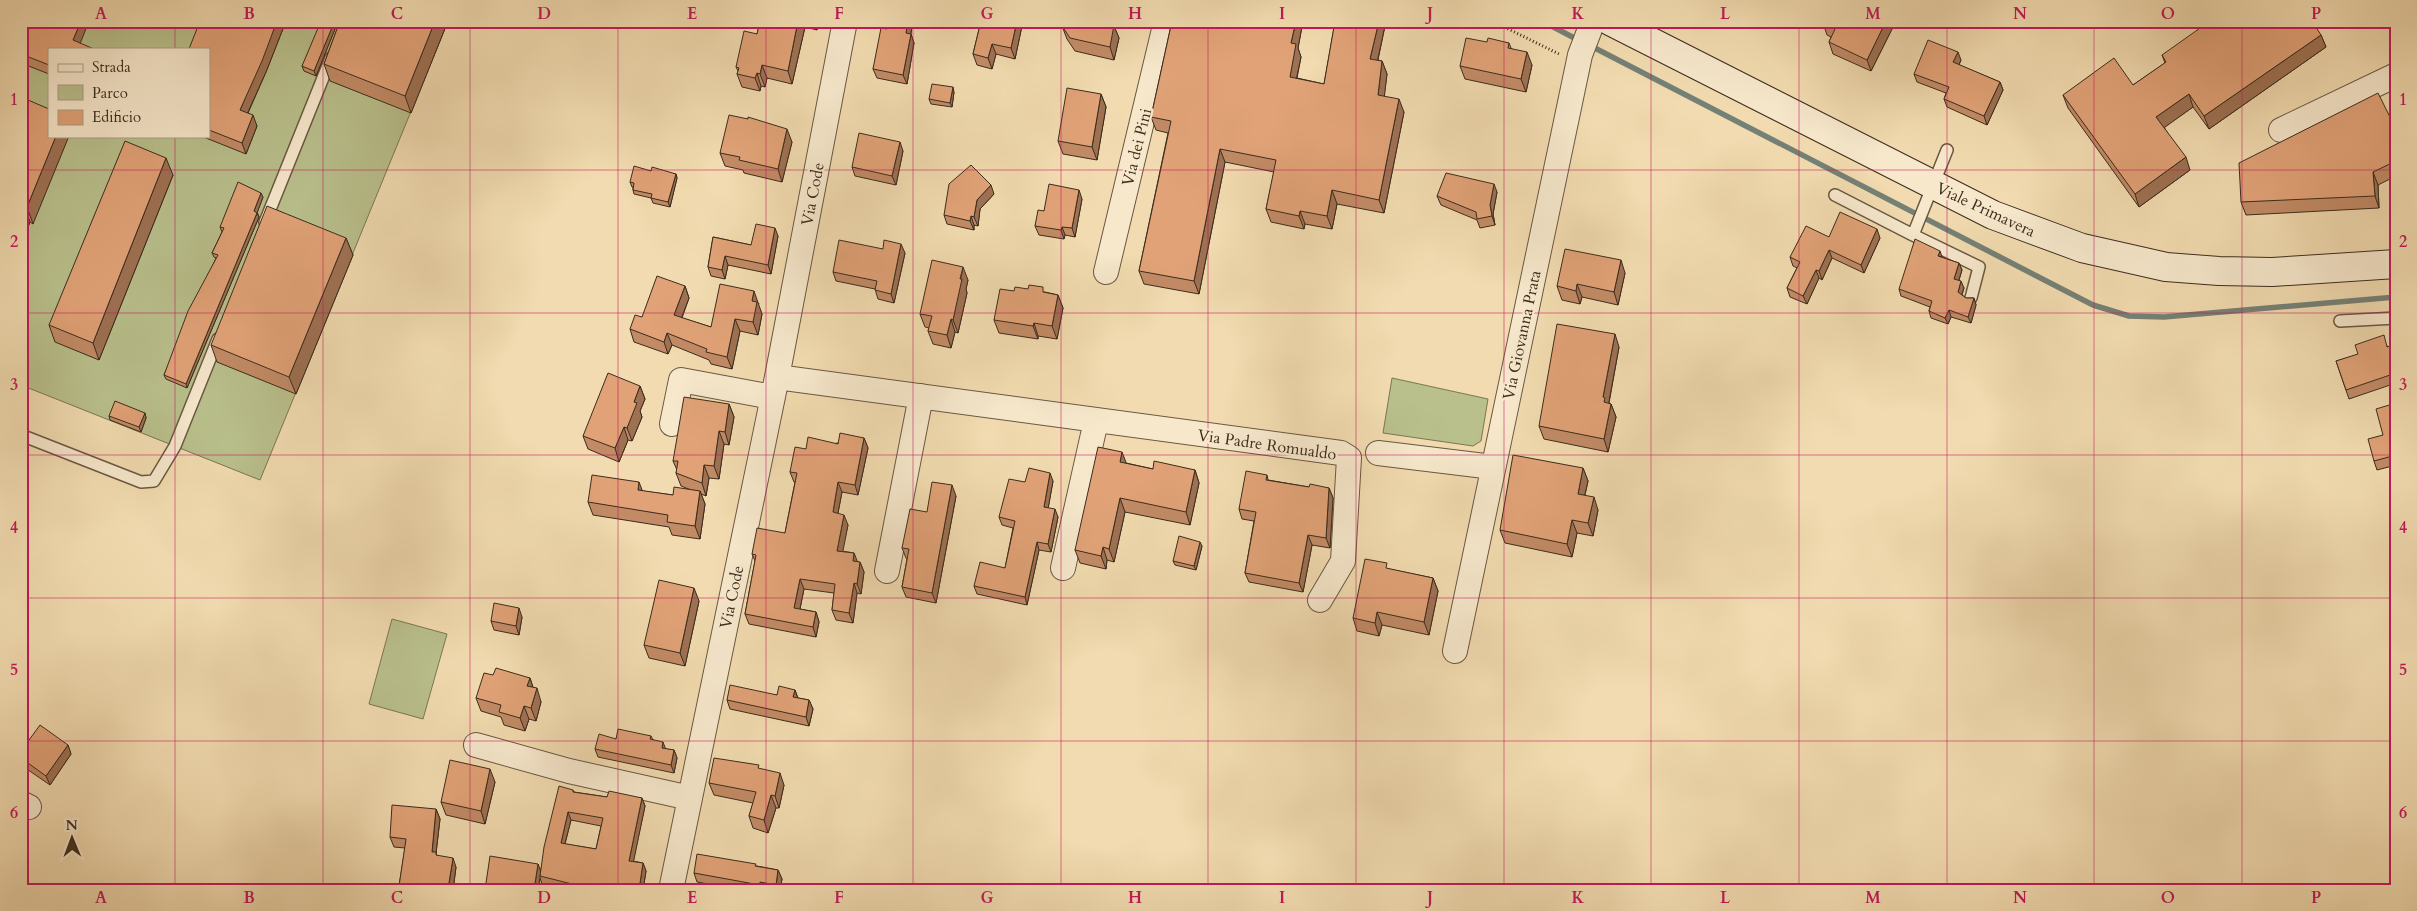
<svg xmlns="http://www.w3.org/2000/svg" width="2417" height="911" viewBox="0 0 2417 911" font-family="Cardo,serif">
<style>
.green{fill:#b9c08c;stroke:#7a7654;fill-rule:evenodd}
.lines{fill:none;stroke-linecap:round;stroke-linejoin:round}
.stream{stroke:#758176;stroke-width:5.5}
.service-casing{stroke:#695842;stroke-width:14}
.minor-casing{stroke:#695842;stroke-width:26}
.secondary-casing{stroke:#3b2c1d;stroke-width:30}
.path{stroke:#3b2c1d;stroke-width:3;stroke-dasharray:1 2.5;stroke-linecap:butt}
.service{stroke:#f7e8cc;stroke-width:11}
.minor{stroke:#f7e8cc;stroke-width:24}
.secondary{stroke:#f7e8cc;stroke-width:28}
.wall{fill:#c28b66;stroke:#3b2c1d;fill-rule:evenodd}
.shaded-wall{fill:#9e7153;stroke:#3b2c1d}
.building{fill:#e1a277;stroke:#3b2c1d;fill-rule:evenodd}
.grid{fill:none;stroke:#c2185b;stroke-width:1;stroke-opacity:0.55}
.labels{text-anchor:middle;stroke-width:4.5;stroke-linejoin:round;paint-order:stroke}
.street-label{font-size:16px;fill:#3b2c1d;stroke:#f7e8cc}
.neatline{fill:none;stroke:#c2185b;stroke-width:2}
.grid-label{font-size:16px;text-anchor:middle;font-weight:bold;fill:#c2185b}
</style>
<rect width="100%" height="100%" fill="#f2dbb0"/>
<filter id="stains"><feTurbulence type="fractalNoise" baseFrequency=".004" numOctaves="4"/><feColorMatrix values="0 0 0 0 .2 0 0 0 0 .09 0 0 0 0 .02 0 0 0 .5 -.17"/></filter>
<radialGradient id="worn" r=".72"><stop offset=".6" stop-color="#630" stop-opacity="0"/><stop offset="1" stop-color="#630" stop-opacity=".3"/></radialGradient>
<path class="green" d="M21,21H448L260,480L21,385ZM49,49H209V136H49Z
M1392,378L1488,399L1481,441L1473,446L1383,433Z
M392,619L447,634L423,719L369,704Z"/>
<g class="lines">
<path class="stream" d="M1542,21L1580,41
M1589,45L2093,305L2129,316L2164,317L2396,297"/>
<defs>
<path id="service" d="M1835,195L1913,235L1947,150
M265,222L331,58
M1913,235L1979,267L1971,298
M2340,321L2396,318
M21,435L141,482L154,481L175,446L218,339"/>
<path id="minor" d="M2281,130L2396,75
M1106,272L1166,21
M777,377L1341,453L1349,458L1343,561L1320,600
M672,424L681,380L772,397
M1378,453L1493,467
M1063,568L1096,421
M887,571L921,396
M1455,651L1580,55L1593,21
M476,745L569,771L690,798
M21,803L29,807
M671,890L777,377L845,21"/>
<path id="secondary" d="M1610,21L1993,215L2082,248L2166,267L2219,271L2272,272L2396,264"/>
</defs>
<use href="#service" class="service-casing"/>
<use href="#minor" class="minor-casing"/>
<use href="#secondary" class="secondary-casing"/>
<path class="path" d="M1492,21L1559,54"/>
<use href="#service" class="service"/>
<use href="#minor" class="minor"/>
<use href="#secondary" class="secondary"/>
</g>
<path class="wall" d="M21,21L80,43L49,49V74L21,63Z
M200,21H286L266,72L248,113L257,126L246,154L201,136H209V49Z
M340,21H448L411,113L330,81L324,64Z
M760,21H819L817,30L805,27L792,84L767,78L765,87L761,86L760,91L742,87L737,74L738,71L736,67L757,34Z
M961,21H1023L1015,59L996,54L992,69L977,65L973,54L980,25Z
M1172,21H1303L1298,48L1301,57L1297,78L1324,84L1334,28L1332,21H1386L1378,60L1382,61L1387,74L1384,96L1404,112L1384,213L1337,204L1332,229L1305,224L1304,229L1271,222L1266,209L1274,172L1225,162L1199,294L1144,284L1139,271L1168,133L1156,130L1151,117Z
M1896,21L1871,71L1833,54L1829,42L1831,37L1827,35L1823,23Z
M1062,26H1114L1119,38L1114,60L1075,51L1067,39Z
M912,27L911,34L914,43L907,84L877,78L873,69L887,29Z
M335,29L316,76L304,71L302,66Z
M2321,35L2326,47L2209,129L2193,107L2164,127L2190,170L2139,207L2068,108L2063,95L2133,85L2165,63L2162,55Z
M1487,42L1509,43L1511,48L1532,65L1526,92L1465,79L1460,66Z
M1961,60L1959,65L2000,82L2003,90L1987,125L1947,107L1944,99L1946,93L1917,82L1914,74Z
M954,92L952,107L931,104L929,99Z
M1101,94L1106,107L1097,160L1063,154L1058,141Z
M21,97L33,224L30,222L21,244Z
M2393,123L2396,124V176L2378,185L2379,208L2246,215L2241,202Z
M792,142L782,182L744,173L743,170L725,166L720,153Z
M903,151L896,185L855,176L852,167Z
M651,171L676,174L677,178L670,207L653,203L651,198L634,194L633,190V187H632L630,182Z
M173,175L99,360L55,342L49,325Z
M1497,192L1493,214L1495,225L1480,228L1477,220L1441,205L1437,196Z
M994,194L980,209L978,226L974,225V230L947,224L944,215Z
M263,197L257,212L259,217L187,388L166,379L164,375L216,258L214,257L212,253L222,232L220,227Z
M1082,199L1075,237L1065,235L1064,239L1039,235L1035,226L1044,211Z
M778,236L771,274L728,265L725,279L711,276L708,267L713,237L751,245Z
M1829,237L1880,238L1864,273L1832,258L1822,280L1819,278L1807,304L1790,297L1787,288L1797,268L1793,266L1790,257Z
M346,238L353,255L296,394L217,362L211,345Z
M905,253L894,303L878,299L875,289L836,281L833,272Z
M1942,258L1959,263L1962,270L1959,280L1964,288L1962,295L1966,298H1974L1976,305L1971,323L1951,317L1948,324L1931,318L1929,311L1930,307L1901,296L1899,289Z
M1625,273L1618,305L1582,297L1580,304L1562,300L1557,286Z
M968,280L966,289L967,293L958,333L955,332L951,348L933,344L928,331L929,328L925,327L920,314Z
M685,286L689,298L682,318L711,327L759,303L758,305L762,314L758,335L740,331L732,369L711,364L709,360L672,345L668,354L634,342L630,329L642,317Z
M1014,291L1045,292L1058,295L1063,308L1057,339L1038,336V339L999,333L994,320Z
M2388,346L2396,361V383L2349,399L2336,361Z
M1619,347L1609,403L1611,404L1616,417L1608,452L1544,439L1539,426Z
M640,386L645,399L640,411L642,417L632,441L628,440L619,462L588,449L583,436Z
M2396,403V465L2377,470L2374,461L2383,435Z
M729,404L734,417L729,445L724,444L719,479L709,478L706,496L701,494L705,504L700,539L672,535L669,527L593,515L588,502L642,491L673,495L691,490L681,486L676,473L677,470L673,461Z
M145,413L146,418L141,432L110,420L109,416Z
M864,438L868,448L858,495L842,492L838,513L848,525L842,551L854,553L857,562H860L864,572L861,594L857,593L853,623L836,620L832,610L834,593L804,589L800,609L816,612L819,622L816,637L749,624L745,614L755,561L752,554L785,533L795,482H794L790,472L806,449Z
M1126,463L1153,469L1195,470L1199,483L1190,525L1125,512L1114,562L1107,560L1106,569L1080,563L1075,550Z
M1583,468L1588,481L1585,495L1598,510L1593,536L1577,533L1572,557L1505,543L1500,530Z
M1267,475L1268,480L1309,487L1329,488L1333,498L1330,548L1312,545L1303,592L1249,582L1245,573L1254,521L1242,519L1239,509Z
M1053,481L1048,508L1058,517L1051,552L1039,550L1027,605L977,594L974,586L1005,568L1013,528L1002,525L999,517L1025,482Z
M956,496L936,603L906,597L902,587L907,559L906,558L902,548L927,512Z
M1202,546L1196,570L1175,565L1173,561Z
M1389,569L1433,578L1438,591L1429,635L1382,625L1379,636L1357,631L1353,618Z
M699,601L685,666L649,658L644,645Z
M522,617L519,635L494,630L491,621Z
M493,675L530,678L533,687L541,702L536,721L529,719L525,731L504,725L501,717L481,711L476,698Z
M795,690L798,698L809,700L813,709L809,726L730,709L727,700L777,695Z
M651,736L653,740L666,749L674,750L677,758L674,773L598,757L595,749L616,739Z
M68,745L71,754L50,785L21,765V751Z
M760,769L784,785L779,808H776L768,833L753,828L749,816L753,803L714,795L709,783Z
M495,782L485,824L446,815L441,802Z
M573,790L574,792L607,797L642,798L645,806L633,861L643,863L646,871L643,890H565L542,884L540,878L538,890V864L540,871ZM571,820L601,826L596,849L565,844Z
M436,809L440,819L436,853L437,856L456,867L453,890H401L399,886L405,848L394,847L390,837Z
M757,866L778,870L782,879L780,890H743L697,882L694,873Z"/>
<path class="shaded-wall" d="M81,21H89L78,49L73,40Z
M277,21H286L266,72L244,121L240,110Z
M435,21H448L411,113L405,96Z
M798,21H803L805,27L792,84L788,71Z
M814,21H819L817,30Z
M908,21H910L912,27L909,42L906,33Z
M1017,21H1023L1015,59L1011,48Z
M1108,21H1115L1114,26L1119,38L1114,60L1110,47Z
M1296,21H1303L1298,48L1301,57L1294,90L1290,77L1291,43Z
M1379,21H1386L1375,72L1370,59Z
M1886,21H1896L1871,71L1867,60Z
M333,25L335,29L316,76L314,71Z
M911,34L914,43L907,84L903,75Z
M2321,35L2326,47L2209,129L2204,116Z
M992,44L996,54L992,69L988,58Z
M1527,52L1532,65L1526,92L1521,79Z
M1958,52L1961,60L1956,71L1953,62Z
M1382,61L1387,74L1383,108L1378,95Z
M762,65L767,78L765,87L760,74Z
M757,73L761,86L760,91L755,78Z
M2000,82L2003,90L1987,125L1984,116Z
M953,87L954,92L952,107L950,103Z
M1101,94L1106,107L1097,160L1092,147Z
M2189,94L2193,107L2161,130L2156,117Z
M1399,99L1404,112L1384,213L1379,200Z
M253,115L257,126L246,154L242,143Z
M787,129L792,142L782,182L778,169Z
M56,136H69L33,224L27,207Z
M900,142L903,151L896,185L892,176Z
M1220,149L1225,162L1199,294L1194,281Z
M2186,157L2190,170L2139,207L2135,194Z
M166,158L173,175L99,360L93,343Z
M2373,172L2378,185L2379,208L2375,196Z
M676,174L677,178L670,207L668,202Z
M1494,184L1497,192L1493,214L1495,225L1492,216L1490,205Z
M991,185L994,194L980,209L978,226L974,217L977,200Z
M1079,190L1082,199L1075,237L1072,228Z
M1332,190L1337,204L1332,229L1327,216Z
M261,193L263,197L256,216L254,211Z
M24,205L30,222L21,244V212Z
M1300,211L1305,224L1304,229L1299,216Z
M257,213L259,217L187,388L186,384Z
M971,216L974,225V230L970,221Z
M1062,227L1065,235L1064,239L1061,230Z
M775,228L778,236L771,274L768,265Z
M1877,229L1880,238L1864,273L1861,265Z
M346,238L353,255L296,394L289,377Z
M901,244L905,253L894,303L891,294Z
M1829,250L1832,258L1822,280L1819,271Z
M1940,251L1942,257L1938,256Z
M725,256L728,265L725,279L722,270Z
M1621,260L1625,273L1618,305L1614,292Z
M1959,263L1962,270L1957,286L1954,279Z
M963,267L968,280L966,289L967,293L958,333L953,320Z
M1816,270L1819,278L1807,304L1803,296Z
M1961,281L1964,288L1960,299L1958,292Z
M1577,284L1582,297L1580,304L1576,291Z
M685,286L689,298L678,327L674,315Z
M754,291L762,314L758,335L753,322L752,301Z
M1058,295L1063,308L1057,339L1052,326Z
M1974,298L1976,305L1971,323L1968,317Z
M1949,310L1951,317L1948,324L1945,318Z
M735,319L740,331L732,369L727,357Z
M951,319L955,332L951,348L947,335Z
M1034,323L1038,336V339L1033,326Z
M667,333L672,345L668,354L664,342Z
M1615,334L1619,347L1608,407L1604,402L1603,397Z
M640,386L645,399L640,411L642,417L632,441L627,428L634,402Z
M729,404L734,417L729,445L725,432Z
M1611,404L1616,417L1608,452L1604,439Z
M145,413L146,418L141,432L139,427Z
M624,427L628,440L619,462L615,448Z
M719,431L724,444L719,479L714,466Z
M864,438L868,448L858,495L855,485Z
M1122,452L1127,465L1120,462Z
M704,465L709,478L706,496L702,483Z
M1583,468L1588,481L1582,507L1578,494Z
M1195,470L1199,483L1190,525L1186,512Z
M1050,473L1053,481L1047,515L1044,507Z
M639,482L644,495L638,490Z
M838,482L842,492L836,523L833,512Z
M952,485L956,496L936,603L932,593Z
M1329,488L1333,498L1330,548L1326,538Z
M700,491L705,504L700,539L695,526Z
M1594,497L1598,510L1593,536L1588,523Z
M1120,498L1125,512L1114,562L1109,549Z
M1055,509L1058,517L1051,552L1048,544Z
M844,515L848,525L841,561L837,551Z
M1572,520L1577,533L1572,557L1567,544Z
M1308,535L1312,545L1303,592L1299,583Z
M1037,542L1039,550L1027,605L1025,597Z
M1200,542L1202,546L1196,570L1194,566Z
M1103,547L1107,560L1106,569L1101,556Z
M854,553L858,563L853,561Z
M860,562L864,572L861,594L857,584Z
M1433,578L1438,591L1429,635L1424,622Z
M800,579L804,589L798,618L794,608Z
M854,583L857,593L853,623L849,613Z
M694,588L699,601L685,666L680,653Z
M519,608L522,617L519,635L516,626Z
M816,612L819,622L816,637L813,627Z
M1377,612L1382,625L1379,636L1375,623Z
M530,678L534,691L527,686Z
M537,688L541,702L536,721L531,708Z
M795,690L798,699L793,697Z
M809,700L813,709L809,726L806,717Z
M524,706L529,719L525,731L520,718Z
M663,742L666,750L662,748Z
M68,745L71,754L50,785L46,776Z
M674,750L677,758L674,773L671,765Z
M490,769L495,782L485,824L481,811Z
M780,773L784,785L779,808L775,796Z
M771,795L776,808L768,833L764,820Z
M642,798L645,806L632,869L629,861Z
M436,809L440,819L436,853L439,862L432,852Z
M568,812L571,820L563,851L561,843Z
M453,858L456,867L453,890H448Z
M643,863L646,871L643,890H639Z
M538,864L541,872L540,876V878L538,890H534Z
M778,870L782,879L780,890H777L776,885Z"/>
<path class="building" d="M21,21H81L73,40L94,49H49V65L21,54Z
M200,21H277L262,61L240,110L253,115L242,143L209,130V49H189Z
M321,21H325L333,25L314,71L302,66Z
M340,21H435L405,96L324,64Z
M760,21H798L788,71L762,65L760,74L757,73L755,78L737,74L739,68L736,67L744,31L757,34Z
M889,21H908L906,33L911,34L903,75L873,69L881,28L887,29Z
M981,21H1017L1011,48L992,44L988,58L973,54Z
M1063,21H1108V24L1114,25L1110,47L1070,38L1062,26Z
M1172,21H1296L1291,43L1296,44L1290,77L1324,84L1335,21H1379L1370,59L1382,61L1378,95L1399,99L1379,200L1332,190L1327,216L1300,211L1299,216L1266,209L1276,160L1220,149L1194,281L1139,271L1171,121L1151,117Z
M1824,21H1886L1867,60L1829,42L1835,29L1823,23Z
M2210,21H2312L2321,35L2204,116L2189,94L2156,117L2186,157L2135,194L2063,95L2114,58L2133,85L2166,62L2162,55Z
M1466,38L1487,42L1488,38L1509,43L1508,48L1527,52L1521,79L1460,66Z
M1928,40L1958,52L1953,62L2000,82L1984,116L1944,99L1949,87L1914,74Z
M932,84L953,87L950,103L929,99Z
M1067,88L1101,94L1092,147L1058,141Z
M2378,93L2393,123L2396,124V141L2394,142L2396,147V158L2394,162L2373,172L2375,196L2241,202L2239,163Z
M21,97L49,109V136H56L27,207L24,205L21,212Z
M729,115L748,119V117L787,129L778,169L739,160L740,157L720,153Z
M859,133L900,142L892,176L852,167Z
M125,141L166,158L93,343L49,325Z
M971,165L991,185L977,200L974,217L971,216L970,221L944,215L949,184Z
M634,166L651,171L652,167L676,174L668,202L651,198L652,194L633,190L634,183L630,182Z
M1446,173L1494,184L1490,205L1492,216L1477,219L1476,212L1437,196Z
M238,182L261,193L254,211L257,213L186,384L164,375L188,311L218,255L212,253L224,228L220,227Z
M1049,184L1079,190L1072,228L1062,227L1061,230L1035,226L1038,210L1044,211Z
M267,206L346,238L289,377L211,345Z
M1840,212L1877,229L1861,265L1829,250L1819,271L1816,270L1803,296L1787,288L1800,262L1790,257L1806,226L1829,237Z
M756,224L775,228L768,265L725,256L722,270L708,267L713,237L751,245Z
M1915,239L1940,251L1938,256L1959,263L1954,279L1961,281L1958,292L1966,298H1974L1968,317L1949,310L1945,318L1929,311L1932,301L1899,289Z
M839,240L883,249L884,240L901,244L891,294L875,290L877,281L833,272Z
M1565,249L1621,260L1614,292L1577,284L1576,291L1557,286Z
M932,260L963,267L960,279H962L953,320L951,319L947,335L928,331L932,316L920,314Z
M657,276L685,286L674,315L711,327L720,284L754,291L752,301L757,302L753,322L735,319L727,357L706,352L707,349L667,333L664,342L630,329L635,315L642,317Z
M1029,285L1043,287V292L1058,295L1052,326L1034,323L1033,326L994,320L1000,289L1014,291L1015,287L1028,289Z
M1557,324L1615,334L1603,397L1605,398L1604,402L1611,404L1604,439L1539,426Z
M2384,335L2387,347L2390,346L2396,361V373L2346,390L2336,361L2358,354L2355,345Z
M608,373L640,386L634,402L637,403L627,428L624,427L615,448L583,436Z
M684,397L729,404L725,432L719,431L714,466L704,465L702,483L676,473L678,461H673Z
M115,401L145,413L139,427L109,416Z
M2396,403V455L2374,461L2368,439L2383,435L2376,409Z
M840,433L864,438L855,485L838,482L833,512L844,515L837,551L854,553L853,561L860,562L857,584L854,583L849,613L832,610L835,584L800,579L794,608L816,612L813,627L745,614L756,555L752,554L757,528L785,533L797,473L790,472L795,447L806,449L808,437L838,444Z
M1098,447L1122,452L1120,462L1153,469L1154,461L1195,470L1186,512L1120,498L1109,549L1103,547L1101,556L1075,550Z
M1513,455L1583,468L1578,494L1594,497L1588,523L1572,520L1567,544L1500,530Z
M1029,468L1050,473L1044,507L1055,509L1048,544L1037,542L1025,597L974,586L980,562L1005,568L1015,521L999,517L1009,479L1025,482Z
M1246,471L1267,475L1266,480L1309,487L1310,484L1329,488L1326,538L1308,535L1299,583L1245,573L1256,512L1239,509Z
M592,475L639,482L638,490L673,495L674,487L700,491L695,526L667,522L668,515L588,502Z
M932,482L952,485L932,593L902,587L909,549L902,548L910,509L927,512Z
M1179,536L1200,542L1194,566L1173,561Z
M1365,559L1387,563L1386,568L1433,578L1424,622L1377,612L1375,623L1353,618Z
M659,580L694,588L680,653L644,645Z
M494,603L519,608L516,626L491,621Z
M496,668L530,678L527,686L537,688L531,708L524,706L520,718L499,712L501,705L476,698L484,673L493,675Z
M730,685L777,695L779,686L795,690L793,697L809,700L806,717L727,700Z
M40,725L68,745L46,776L21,758V751Z
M618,729L651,736L650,739L663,742L662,748L674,750L671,765L595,749L599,734L616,739Z
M714,758L759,765L758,768L780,773L775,796L771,795L764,820L749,816L756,792L709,783Z
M450,760L490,769L481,811L441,802Z
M559,786L573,790V792L607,797L609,791L642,798L629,861L643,863L639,890H576V885L540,876L544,847ZM568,812L603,818L596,849L561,843Z
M392,805L436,809L432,852H436V855L453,858L448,889L432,887L431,890H425L399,886L406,839L390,837Z
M697,854L756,864L755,866L778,870L776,885L760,882V885L694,873Z
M490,856L538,864L534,890H485Z"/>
<path class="grid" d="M175,21V49M323,21V890M470,21V890M618,21V890M766,21V890M913,21V890M1061,21V890M1208,21V890M1356,21V890M1504,21V890M1651,21V890M1799,21V890M1947,21V890M2094,21V890M2242,21V890M175,136V890M21,170H2396M21,313H2396M21,455H2396M21,598H2396M21,741H2396"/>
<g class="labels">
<g class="street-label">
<text transform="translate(1136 147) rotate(-76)" y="6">Via dei Pini</text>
<text transform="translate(812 194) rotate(-79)" y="6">Via Code</text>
<text transform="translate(1986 209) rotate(25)" y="6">Viale Primavera</text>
<text transform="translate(1521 335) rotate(-78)" y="6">Via Giovanna Prata</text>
<text transform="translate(1267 444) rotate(8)" y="6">Via Padre Romualdo</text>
<text transform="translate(731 597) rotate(-78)" y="6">Via Code</text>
</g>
</g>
<rect width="2417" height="911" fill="none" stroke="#f2dbb0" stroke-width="55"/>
<rect x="48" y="48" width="162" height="90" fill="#f7e8cc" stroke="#ac9d86"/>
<rect x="58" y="64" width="25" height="8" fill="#f7e8cc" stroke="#ac9d86"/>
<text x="92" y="72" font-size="15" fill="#3b2c1d">Strada</text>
<rect x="58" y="85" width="25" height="15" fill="#b9c08c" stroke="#ac9d86"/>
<text x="92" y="98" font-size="15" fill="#3b2c1d">Parco</text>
<rect x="58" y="110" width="25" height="15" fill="#e1a277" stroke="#ac9d86"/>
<text x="92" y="122" font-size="15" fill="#3b2c1d">Edificio</text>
<g transform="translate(72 838) rotate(359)" stroke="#f7e8cc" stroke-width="4" paint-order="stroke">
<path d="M0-4L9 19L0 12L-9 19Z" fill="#3b2c1d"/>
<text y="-8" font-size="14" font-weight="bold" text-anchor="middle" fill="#3b2c1d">N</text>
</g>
<rect x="28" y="28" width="2362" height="856" class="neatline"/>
<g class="grid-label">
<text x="101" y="19">A</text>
<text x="249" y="19">B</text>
<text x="397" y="19">C</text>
<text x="544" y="19">D</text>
<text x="692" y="19">E</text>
<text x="839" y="19">F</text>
<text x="987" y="19">G</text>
<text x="1135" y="19">H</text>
<text x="1282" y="19">I</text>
<text x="1430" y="19">J</text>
<text x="1578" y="19">K</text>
<text x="1725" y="19">L</text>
<text x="1873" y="19">M</text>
<text x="2020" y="19">N</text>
<text x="2168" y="19">O</text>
<text x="2316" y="19">P</text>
<text x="14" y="105">1</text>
<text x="2403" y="105">1</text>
<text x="14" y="247">2</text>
<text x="2403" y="247">2</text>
<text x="14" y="390">3</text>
<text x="2403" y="390">3</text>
<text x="14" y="533">4</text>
<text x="2403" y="533">4</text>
<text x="14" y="675">5</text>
<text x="2403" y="675">5</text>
<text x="14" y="818">6</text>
<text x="2403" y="818">6</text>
<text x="101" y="903">A</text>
<text x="249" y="903">B</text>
<text x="397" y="903">C</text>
<text x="544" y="903">D</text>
<text x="692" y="903">E</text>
<text x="839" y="903">F</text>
<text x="987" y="903">G</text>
<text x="1135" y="903">H</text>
<text x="1282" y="903">I</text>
<text x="1430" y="903">J</text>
<text x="1578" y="903">K</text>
<text x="1725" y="903">L</text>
<text x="1873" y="903">M</text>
<text x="2020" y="903">N</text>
<text x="2168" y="903">O</text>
<text x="2316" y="903">P</text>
</g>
<rect width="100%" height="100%" filter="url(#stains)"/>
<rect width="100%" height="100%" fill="url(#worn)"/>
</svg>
